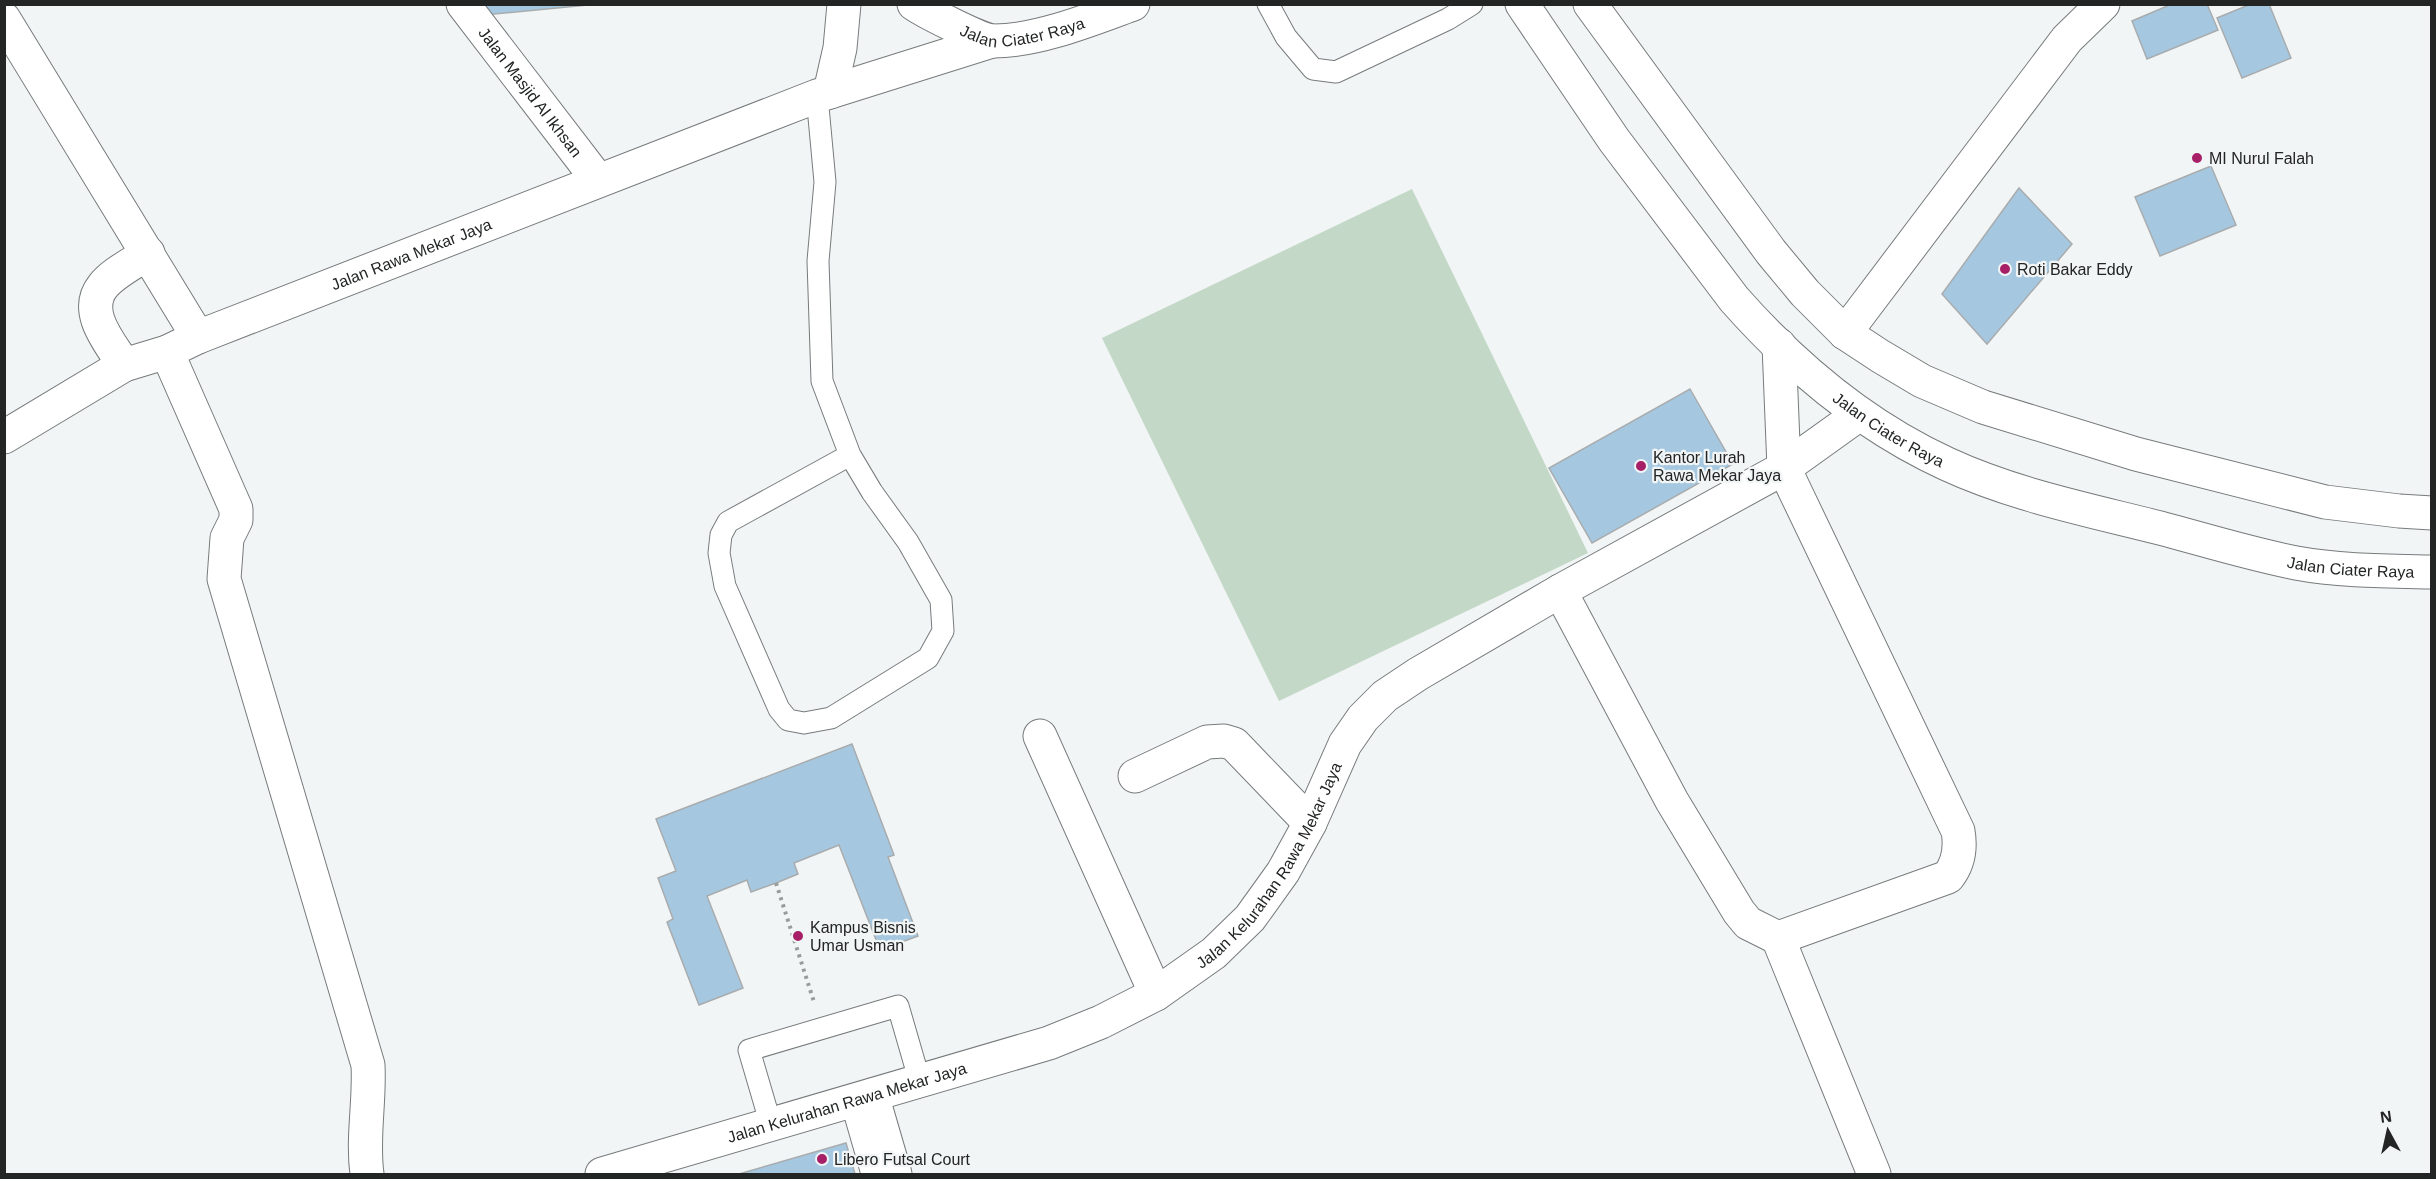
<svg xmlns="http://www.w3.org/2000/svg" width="2436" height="1179" viewBox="0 0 2436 1179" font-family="Helvetica,sans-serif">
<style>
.green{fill:#c3d8c7}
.building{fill:#a5c8e0;stroke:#a9acae;stroke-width:1.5}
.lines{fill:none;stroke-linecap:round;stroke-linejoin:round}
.service-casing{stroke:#777b7c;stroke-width:23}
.minor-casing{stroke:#777b7c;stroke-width:35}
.tertiary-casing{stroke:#777b7c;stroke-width:35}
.primary-casing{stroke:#777b7c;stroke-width:35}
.path{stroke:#999c9c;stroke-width:4;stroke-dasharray:3 4.5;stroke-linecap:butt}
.service{stroke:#fff;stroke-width:21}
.minor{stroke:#fff;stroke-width:33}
.tertiary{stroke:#fff;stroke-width:33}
.primary{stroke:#fff;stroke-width:33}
.poi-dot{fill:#a61f67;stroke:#f1f5f5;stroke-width:2}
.labels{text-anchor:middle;stroke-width:4.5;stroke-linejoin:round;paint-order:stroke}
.street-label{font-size:16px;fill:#232525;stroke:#f1f5f5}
.poi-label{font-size:16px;fill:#232525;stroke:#f1f5f5;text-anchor:start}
</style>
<rect width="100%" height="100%" fill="#f1f5f5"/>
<path class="green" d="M1412,189L1588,553L1279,701L1102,338Z"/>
<path class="building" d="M483,4H588L589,5L484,15Z
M2172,4H2207L2218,30L2147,59L2132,21Z
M2251,4H2269L2291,58L2242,78L2217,18Z
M2211,166L2236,225L2160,256L2135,197Z
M2019,188L2072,244L1987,344L1942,294Z
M1690,389L1733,464L1592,543L1549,468Z
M852,744L894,855L888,857L918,936L880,950L839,845L794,863L798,874L776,883L751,892L747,880L707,896L743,988L699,1005L667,922L673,919L658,878L676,871L656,819Z
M846,1143L855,1174H739Z"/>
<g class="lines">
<defs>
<path id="service" d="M1268,4L1286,37L1313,69L1336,72L1448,19L1472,4
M817,96L825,182L818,261L822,381L850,455L872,492L908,542L941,600L943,631L928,658L831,718L804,723L788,720L779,709L725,586L719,553L721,535L728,522L850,455
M851,1101L872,1174
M771,1125L749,1050L898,1006L920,1082"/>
<g id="minor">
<path id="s1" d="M463,4L598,180"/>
<path d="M4,19L198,337"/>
<path d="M830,92L840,48L844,4"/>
<path d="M1845,333L2067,39L2103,4"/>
<path d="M167,352L236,509V520L227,538L224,579L368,1065C370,1102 362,1138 367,1174"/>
<path d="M124,365C111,344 82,312 103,286C113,273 134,263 148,253"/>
<path id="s2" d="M4,437L124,365L167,352L198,337L817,96L992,41"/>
<path d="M1784,468L1958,831C1961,848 1959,863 1948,877L1778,938L1874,1174"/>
<path d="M1560,591L1672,801L1739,912L1748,923L1778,938"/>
<path d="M1040,736L1156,994"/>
<path d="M1135,776L1207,742L1224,741L1234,744L1310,823"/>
<path d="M872,1095L895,1174"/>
</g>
<g id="tertiary">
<path id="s3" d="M602,1174L1049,1043L1101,1022L1156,994L1214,953L1250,918L1283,872L1310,823L1345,744L1363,718L1385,696L1418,674L1560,591L1784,468L1858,415"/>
</g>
<g id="primary">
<path id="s4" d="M914,4C926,12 982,41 994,41C1038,41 1092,19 1133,4"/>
<path id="s5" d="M1522,4L1614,140L1734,299C1794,367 1864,426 1947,464C2014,495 2089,510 2160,528C2205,540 2250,554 2296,563C2339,571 2388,571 2432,572"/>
<path d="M1590,4L1771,252L1805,293L1845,333L1880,356L1922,381L1983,407L2136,454L2325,502L2399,511L2432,513"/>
<path d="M1779,345L1784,468"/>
</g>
</defs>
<use href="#service" class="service-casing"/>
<use href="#minor" class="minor-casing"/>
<use href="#tertiary" class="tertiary-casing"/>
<use href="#primary" class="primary-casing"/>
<path class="path" d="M776,883L814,1002"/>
<use href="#service" class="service"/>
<use href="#minor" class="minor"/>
<use href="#tertiary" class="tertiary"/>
<use href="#primary" class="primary"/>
</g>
<g class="poi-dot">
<circle cx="2197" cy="158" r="6"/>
<circle cx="2005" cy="269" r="6"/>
<circle cx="1641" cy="466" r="6"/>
<circle cx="798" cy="936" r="6"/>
<circle cx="822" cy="1159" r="6"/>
</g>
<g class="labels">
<g class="street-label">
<text dy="6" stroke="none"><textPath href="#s4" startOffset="117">Jalan Ciater Raya</textPath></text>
<text dy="6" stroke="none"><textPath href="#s1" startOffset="111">Jalan Masjid Al Ikhsan</textPath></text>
<text dy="6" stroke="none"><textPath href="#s2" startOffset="448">Jalan Rawa Mekar Jaya</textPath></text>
<text dy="6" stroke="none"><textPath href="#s5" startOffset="567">Jalan Ciater Raya</textPath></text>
<text dy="6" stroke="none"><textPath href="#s5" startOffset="1053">Jalan Ciater Raya</textPath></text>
<text dy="6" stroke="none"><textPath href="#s3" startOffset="759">Jalan Kelurahan Rawa Mekar Jaya</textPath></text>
<text dy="6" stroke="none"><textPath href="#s3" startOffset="255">Jalan Kelurahan Rawa Mekar Jaya</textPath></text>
</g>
<g class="poi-label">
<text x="2209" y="164">MI Nurul Falah</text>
<text x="2017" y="275">Roti Bakar Eddy</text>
<text x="1653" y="463">Kantor Lurah<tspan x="1653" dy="18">Rawa Mekar Jaya</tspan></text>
<text x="810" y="933">Kampus Bisnis<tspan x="810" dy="18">Umar Usman</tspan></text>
<text x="834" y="1165">Libero Futsal Court</text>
</g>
</g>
<rect width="2436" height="1179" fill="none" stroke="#232525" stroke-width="12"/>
<g transform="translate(2388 1131) rotate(352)" stroke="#f1f5f5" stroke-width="4.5" paint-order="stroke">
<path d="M0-4.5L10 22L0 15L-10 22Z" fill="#232525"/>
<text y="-9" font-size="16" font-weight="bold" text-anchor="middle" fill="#232525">N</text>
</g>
</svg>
